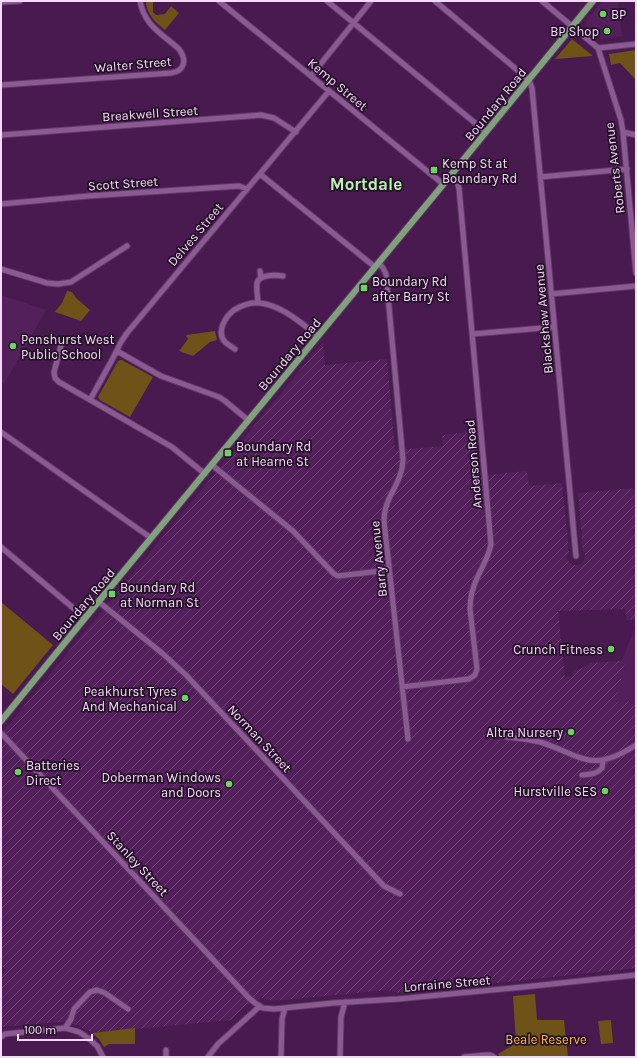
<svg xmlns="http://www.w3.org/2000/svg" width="637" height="1058" viewBox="0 0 637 1058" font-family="Karla,sans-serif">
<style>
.built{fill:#53205c}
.industrial{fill:url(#industrial-furrows)}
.park{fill:#6e5218}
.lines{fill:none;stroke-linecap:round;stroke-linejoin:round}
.minor-casing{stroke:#613867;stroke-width:7}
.major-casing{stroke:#613867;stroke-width:8}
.minor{stroke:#8b5a93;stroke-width:5}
.major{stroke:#7fa17c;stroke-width:6}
.poi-dot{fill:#6dd361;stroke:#241027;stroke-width:1.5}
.labels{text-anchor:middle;stroke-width:3.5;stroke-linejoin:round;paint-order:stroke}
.poi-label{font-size:13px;fill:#f5d9f9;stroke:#241027;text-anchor:start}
.street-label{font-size:13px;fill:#f5d9f9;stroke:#241027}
.park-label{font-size:13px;fill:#fcbd37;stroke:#241027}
.district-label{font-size:17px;font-weight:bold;fill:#bbf1b3;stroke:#241027}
</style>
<defs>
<pattern id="industrial-furrows" width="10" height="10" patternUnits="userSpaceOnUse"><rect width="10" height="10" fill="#53205c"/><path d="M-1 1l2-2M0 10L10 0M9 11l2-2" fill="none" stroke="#6c4074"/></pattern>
</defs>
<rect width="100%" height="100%" fill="#481a4f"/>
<path class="built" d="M602,1H618L622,36L601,39L586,26V21Z
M1,295L46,310L4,384L1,382Z
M634,630H636V701L614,702L625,667L622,664L623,658Z"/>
<path class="industrial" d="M323,342L325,365L387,359L395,450L443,446L442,435L475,431L479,476L527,471L529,486L562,483L569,552L567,557L569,562L573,565H578L581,564L584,560L585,555V552H583L578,493L636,488V619L627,620L625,609L558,611L565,678L572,676L574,671L580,669L590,663L620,661L623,658L622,664L625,666L615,702L636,701V968L525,980L399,993L388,990L273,1001L262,998L246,1005L231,1020L92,1033L77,1025L59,1022L1,1027V976L6,970L1,966V734Z"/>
<path class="park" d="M146,1H153V12L156,15L165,14L171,6L179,13L165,30C156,23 146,14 146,1Z
M572,39L593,56L555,59Z
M636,50V80L620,63L611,65L609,54Z
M67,291L72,292L77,299L90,310L81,321L55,312L62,303Z
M215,331L217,340L210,342L193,356L179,351L188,339L186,336L187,335Z
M120,360H122L153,377L130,417L100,400L98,397L118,361Z
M1,602L53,645L13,694L1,684Z
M535,994L537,1020H564L568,1057H500L498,1054L516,1043L513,996Z
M611,1020L613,1043L601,1044L598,1021Z
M135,1028V1044H109L104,1047L99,1039L92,1033Z"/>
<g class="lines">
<defs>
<path id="minor" d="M219,1L443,184
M327,1L486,132
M435,1L529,80L532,88L576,556
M542,1L598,48L621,120L623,132L636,273
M1,2L20,1
M598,48L636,44
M311,76L371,1
M1,85L171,73C185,71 187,60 179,49C162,34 144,25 140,1
M623,132L636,135
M1,135L261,115L274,118L296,132
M260,174L375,267
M540,177L627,169
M1,204L88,196L239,186L247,189
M379,263L383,268L386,274L403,460C402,485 384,496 384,521L408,739
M1,269L47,283L58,284L71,282L127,246
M260,271L261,278
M551,294L636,286
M258,303C258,297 256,290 257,283C259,274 276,275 283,276
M473,334L554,327
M61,346L54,372L55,378L59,382L172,447L205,474
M235,349C232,347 228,345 225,342C216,332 225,317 234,310C241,306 252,302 260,303C283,306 301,323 318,336
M117,351L161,376L219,397L225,401L248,420
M90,400L112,360L121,342L127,333L329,91
M1,432L151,538
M212,465L293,531L334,574L338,576L389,570
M1,547L85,618
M99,602L162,653L186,675L384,886L400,894
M402,687L469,679L475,675L477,669L470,609C470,598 473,586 478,576C483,565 489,556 491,544L459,188L456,179L451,175
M1,733L249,998L255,1003L263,1008L274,1009L333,1003L398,999L533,986L636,975
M506,737C517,738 529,739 540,742C583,756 591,774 636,745
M582,775C590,774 597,774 602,768L603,761
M65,1028L71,1019L74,1009L90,992L97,990L105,993L128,1009
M1,1037L5,1034L65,1028L79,1032L88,1038L97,1046L103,1057
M166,1050V1057
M208,1057L218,1044L260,1006
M281,1057L282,1019L285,1008
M340,1057L341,1017L345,1002
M464,1057L487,1055H490L494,1057"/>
<path id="major" d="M1,721L85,618L437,192L593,1"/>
</defs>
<use href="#minor" class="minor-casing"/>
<use href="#major" class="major-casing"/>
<use href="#minor" class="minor"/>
<use href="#major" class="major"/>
</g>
<g class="poi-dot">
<circle cx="603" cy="14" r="4"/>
<circle cx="607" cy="31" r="4"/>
<rect x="430" y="166" width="8" height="8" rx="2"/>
<rect x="360" y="284" width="8" height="8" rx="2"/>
<circle cx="13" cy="346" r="4"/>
<rect x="224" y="449" width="8" height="8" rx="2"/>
<rect x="108" y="590" width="8" height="8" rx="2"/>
<circle cx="611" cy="649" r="4"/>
<circle cx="185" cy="698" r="4"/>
<circle cx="571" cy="732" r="4"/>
<circle cx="18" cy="772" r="4"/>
<circle cx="229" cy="784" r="4"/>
<circle cx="605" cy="791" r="4"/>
</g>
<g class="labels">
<g class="poi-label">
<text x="611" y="19">BP</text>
<text x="599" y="36" text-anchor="end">BP Shop</text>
<text x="442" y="168">Kemp St at<tspan x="442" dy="15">Boundary Rd</tspan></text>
<text x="372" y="286">Boundary Rd<tspan x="372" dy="15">after Barry St</tspan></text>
<text x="21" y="344">Penshurst West<tspan x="21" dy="15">Public School</tspan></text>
<text x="236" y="451">Boundary Rd<tspan x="236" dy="15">at Hearne St</tspan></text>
<text x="120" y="592">Boundary Rd<tspan x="120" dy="15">at Norman St</tspan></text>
<text x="603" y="654" text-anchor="end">Crunch Fitness</text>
<text x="177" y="696" text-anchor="end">Peakhurst Tyres<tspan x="177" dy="15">And Mechanical</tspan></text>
<text x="563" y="737" text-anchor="end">Altra Nursery</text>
<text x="26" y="770">Batteries<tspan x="26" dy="15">Direct</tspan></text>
<text x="221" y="782" text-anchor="end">Doberman Windows<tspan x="221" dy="15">and Doors</tspan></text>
<text x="597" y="796" text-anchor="end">Hurstville SES</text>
</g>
<g class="street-label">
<text transform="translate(133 64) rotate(-5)" y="5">Walter Street</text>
<text transform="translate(338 84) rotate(40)" y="5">Kemp Street</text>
<text transform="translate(495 104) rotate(-51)" y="5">Boundary Road</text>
<text transform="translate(150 113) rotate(-4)" y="5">Breakwell Street</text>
<text transform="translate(614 168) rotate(-97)" y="5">Roberts Avenue</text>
<text transform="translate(123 183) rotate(-4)" y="5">Scott Street</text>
<text transform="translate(195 234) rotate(-50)" y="5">Delves Street</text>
<text transform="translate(543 319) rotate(-95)" y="5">Blackshaw Avenue</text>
<text transform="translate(289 354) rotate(-50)" y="5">Boundary Road</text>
<text transform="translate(473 464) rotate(-95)" y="5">Anderson Road</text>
<text transform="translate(378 559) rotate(-96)" y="5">Barry Avenue</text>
<text transform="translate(83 604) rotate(-50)" y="5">Boundary Road</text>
<text transform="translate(260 738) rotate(47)" y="5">Norman Street</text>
<text transform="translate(138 863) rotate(47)" y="5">Stanley Street</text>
<text transform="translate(447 983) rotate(-5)" y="5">Lorraine Street</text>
</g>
<g class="park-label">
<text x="546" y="1044">Beale Reserve</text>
</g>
<g class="district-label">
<text x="366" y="190">Mortdale</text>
</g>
</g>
<rect width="637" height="1058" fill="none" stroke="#f5d9f9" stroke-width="4"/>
<path d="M18 1034v6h74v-6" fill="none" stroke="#f5d9f9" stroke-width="2"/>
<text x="24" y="1034" font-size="12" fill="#f5d9f9" stroke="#241027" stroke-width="3" paint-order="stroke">100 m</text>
</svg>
